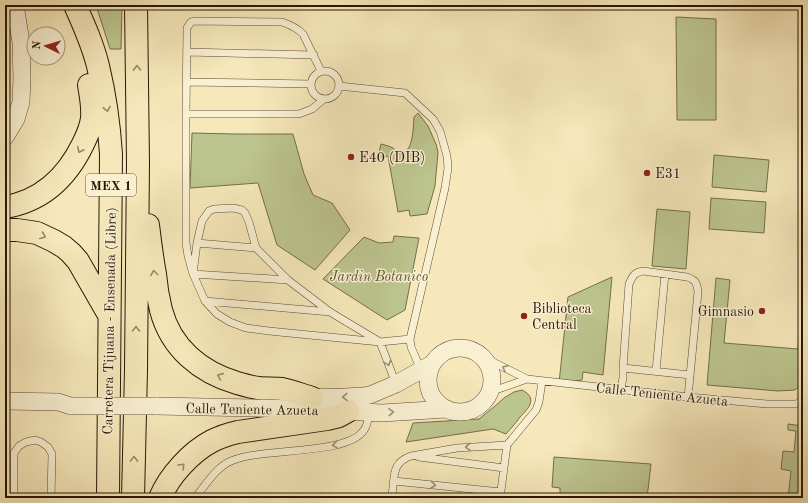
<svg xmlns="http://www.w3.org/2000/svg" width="808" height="503" viewBox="0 0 808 503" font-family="'Old Standard TT',serif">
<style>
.green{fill:#bdc58f;stroke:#746e4b}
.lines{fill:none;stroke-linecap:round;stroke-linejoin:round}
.service-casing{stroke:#5d4a34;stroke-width:8}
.tertiary-casing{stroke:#5d4a34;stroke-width:18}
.trunk-casing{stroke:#2a1607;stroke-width:24}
.service{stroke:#f9f0d2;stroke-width:7}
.tertiary{stroke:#f9f0d2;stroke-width:17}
.trunk{stroke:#f6e8ba;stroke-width:22}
.tertiary-bridge-casing{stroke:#5d4a34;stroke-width:18;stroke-linecap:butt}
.tertiary-bridge{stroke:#f9f0d2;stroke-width:17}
.oneway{stroke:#9a8a69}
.oneway2{stroke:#9c8e77}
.poi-dot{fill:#8f2418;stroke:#f9f0d2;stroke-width:1.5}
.labels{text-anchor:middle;stroke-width:3;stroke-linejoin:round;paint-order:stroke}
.shield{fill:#f9f0d2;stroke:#685744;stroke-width:1}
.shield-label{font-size:13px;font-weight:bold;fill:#2a1607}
.poi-label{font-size:14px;fill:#2a1607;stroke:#f9f0d2;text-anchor:start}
.park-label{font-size:14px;font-style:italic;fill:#5d5337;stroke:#f9f0d2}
.street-label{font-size:14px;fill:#2a1607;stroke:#f9f0d2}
</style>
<rect width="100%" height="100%" fill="#f6e8ba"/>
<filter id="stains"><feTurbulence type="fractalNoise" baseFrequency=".005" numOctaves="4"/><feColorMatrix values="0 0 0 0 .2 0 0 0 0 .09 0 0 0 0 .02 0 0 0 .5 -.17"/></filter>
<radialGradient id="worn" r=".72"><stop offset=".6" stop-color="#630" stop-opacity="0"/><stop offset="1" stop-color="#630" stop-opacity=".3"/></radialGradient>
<path class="green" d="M96,5H122L121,49H110Z
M676,17L716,19V120H677Z
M418,113L428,126L436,144L438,152L435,186L427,214L410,216L409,210L398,212L388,156L378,157L381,144C385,145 389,146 393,148C395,150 395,150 398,152C414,157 413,126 414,117Z
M192,133L235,134H293L304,174L313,195L332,203L350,230L315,270L277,245L258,183L190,188Z
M714,155L769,160L766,192L712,187Z
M711,198L766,202L764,233L709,229Z
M657,209L690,212L686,269L652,266Z
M394,236L419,238L405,310L387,320L323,279L364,237L379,243L393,242Z
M612,277L603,375L583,372L582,380L559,383L568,297Z
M716,278L730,280L724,343L798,349L800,325H803V383L795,390L778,391L707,385Z
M522,390C538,398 529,408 520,417C516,423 511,428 506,434L493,429L406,442L413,423L479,419L495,406L504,398L514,392Z
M788,424L803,426V498H788L791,471L781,469L783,451L794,452L796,431L788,430Z
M554,457L651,464L647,498H560V488L552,487Z"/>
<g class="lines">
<defs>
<path id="service" d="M187,52L314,55
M311 85a14 14 0 1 1 28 0a14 14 0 1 1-28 0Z
M186,82L311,84
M339,86L405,93L433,119L440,131L447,156L448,168L445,188L410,339L380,342L269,331L246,328L230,322L217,314L205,301L193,274L197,243L202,221L209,211L214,209L233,208L242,210L245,213L249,222L256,248L288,280L330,312L380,342L396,384
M186,114H299L312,109L324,99
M197,243L256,248
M288,280L193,274L188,256L186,243V114L187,28L191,22L194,21L282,22C291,25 297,28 303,34L321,71
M205,301L330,312
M410,339L411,347L421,370
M483,357L527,379L688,397L767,404H797L803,399
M623,368L690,375
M656,371L665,274
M621,390L623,377V368L629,284C633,276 633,273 643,271L687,277C696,280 697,283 698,292L688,397
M490,392L527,379
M419,457L504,468
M394,481L501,492
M14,498V453L19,446L26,442L35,440L41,442L48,447L52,454L51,498
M195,498C206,485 215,468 231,461C262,447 347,456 364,430C368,425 368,419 369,412
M394,498L392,495C395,476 391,463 411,456L457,448L507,445
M500,498L507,445L536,410L539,402L542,381"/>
<path id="tertiary" d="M5,137L16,119L21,102L22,78L21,42L15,5
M428 380a32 32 0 1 1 64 0a32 32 0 1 1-64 0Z
M300,398L345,397L364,396L370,395L396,384L432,364
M5,401L58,402L71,406
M156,406L302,409L382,413L447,409"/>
<path id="trunk" d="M75,5C84,25 93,45 98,66C105,95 109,124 111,154L108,498
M5,207C42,201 67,177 83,144C87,136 91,128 92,118C93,107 91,96 89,85
M148,225C150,241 152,258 155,274C156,286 158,298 161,310C171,348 200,372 237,383C244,385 251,387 258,388C266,389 274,388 282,389C292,391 302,395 312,398
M5,230H17L37,233L54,241L64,247L71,253L78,261L109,315
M133,498L136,370L138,163L136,5
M160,498C169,476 191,452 212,441C220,437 229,434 238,432L327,419L339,416L348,411"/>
</defs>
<use href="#service" class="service-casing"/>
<use href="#tertiary" class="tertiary-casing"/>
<use href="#trunk" class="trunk-casing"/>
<use href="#service" class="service"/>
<use href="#tertiary" class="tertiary"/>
<use href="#trunk" class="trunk"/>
<defs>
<path id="tertiary-bridge" d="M71,406H156"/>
</defs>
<use href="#tertiary-bridge" class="tertiary-bridge-casing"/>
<use href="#tertiary-bridge" class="tertiary-bridge"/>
</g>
<defs><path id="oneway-chevron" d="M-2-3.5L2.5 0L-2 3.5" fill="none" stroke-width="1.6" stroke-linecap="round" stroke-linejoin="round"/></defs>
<g class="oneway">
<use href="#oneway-chevron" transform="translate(137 68) rotate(-91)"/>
<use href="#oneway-chevron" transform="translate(107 109) rotate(80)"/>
<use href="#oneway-chevron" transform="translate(80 150) rotate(116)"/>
<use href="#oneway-chevron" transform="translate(43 236) rotate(22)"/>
<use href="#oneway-chevron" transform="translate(154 273) rotate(-98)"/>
<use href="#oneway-chevron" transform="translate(136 329) rotate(-89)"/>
<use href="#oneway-chevron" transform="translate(220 376) rotate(-156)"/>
<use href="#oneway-chevron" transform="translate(134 459) rotate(-89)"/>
<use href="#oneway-chevron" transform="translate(182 466) rotate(-47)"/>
</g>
<g class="oneway2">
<use href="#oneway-chevron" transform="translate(388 363) rotate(70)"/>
<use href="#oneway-chevron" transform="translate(505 368) rotate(-153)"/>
<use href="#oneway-chevron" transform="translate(345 397) rotate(178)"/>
<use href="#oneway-chevron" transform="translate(391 412) rotate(-3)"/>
<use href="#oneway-chevron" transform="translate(335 445) rotate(171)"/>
<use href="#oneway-chevron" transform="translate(468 447) rotate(176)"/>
<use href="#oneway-chevron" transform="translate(433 485) rotate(6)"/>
</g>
<g class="poi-dot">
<circle cx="351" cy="157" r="4"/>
<circle cx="647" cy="173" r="4"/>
<circle cx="762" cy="311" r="4"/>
<circle cx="524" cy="316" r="4"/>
</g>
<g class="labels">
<rect class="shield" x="86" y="174" width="50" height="22" rx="3"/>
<g class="shield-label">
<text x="111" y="190">MEX 1</text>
</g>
<g class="poi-label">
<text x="359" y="162">E40 (DIB)</text>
<text x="655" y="178">E31</text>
<text x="532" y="313">Biblioteca<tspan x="532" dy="16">Central</tspan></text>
<text x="754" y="316" text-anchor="end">Gimnasio</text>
</g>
<g class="park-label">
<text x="379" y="281">Jardin Botanico</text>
</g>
<g class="street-label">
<text transform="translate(109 321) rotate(-89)" y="5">Carretera Tijuana - Ensenada (Libre)</text>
<text transform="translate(662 394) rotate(6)" y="5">Calle Teniente Azueta</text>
<text transform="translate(252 409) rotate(1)" y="5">Calle Teniente Azueta</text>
</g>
</g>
<rect width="808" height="503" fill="none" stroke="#f6e8ba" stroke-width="20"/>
<rect x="6" y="6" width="796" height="491" fill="none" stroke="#2a1607" stroke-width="2"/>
<rect x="10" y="10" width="788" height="483" fill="none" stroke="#2a1607"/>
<g transform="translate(46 46) rotate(275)"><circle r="19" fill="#f9f0d2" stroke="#a69981"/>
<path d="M0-3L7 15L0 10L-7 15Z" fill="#8f2418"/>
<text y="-6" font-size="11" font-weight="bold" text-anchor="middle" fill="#2a1607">N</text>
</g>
<rect width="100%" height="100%" filter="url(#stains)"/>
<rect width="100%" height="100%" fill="url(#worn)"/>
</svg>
